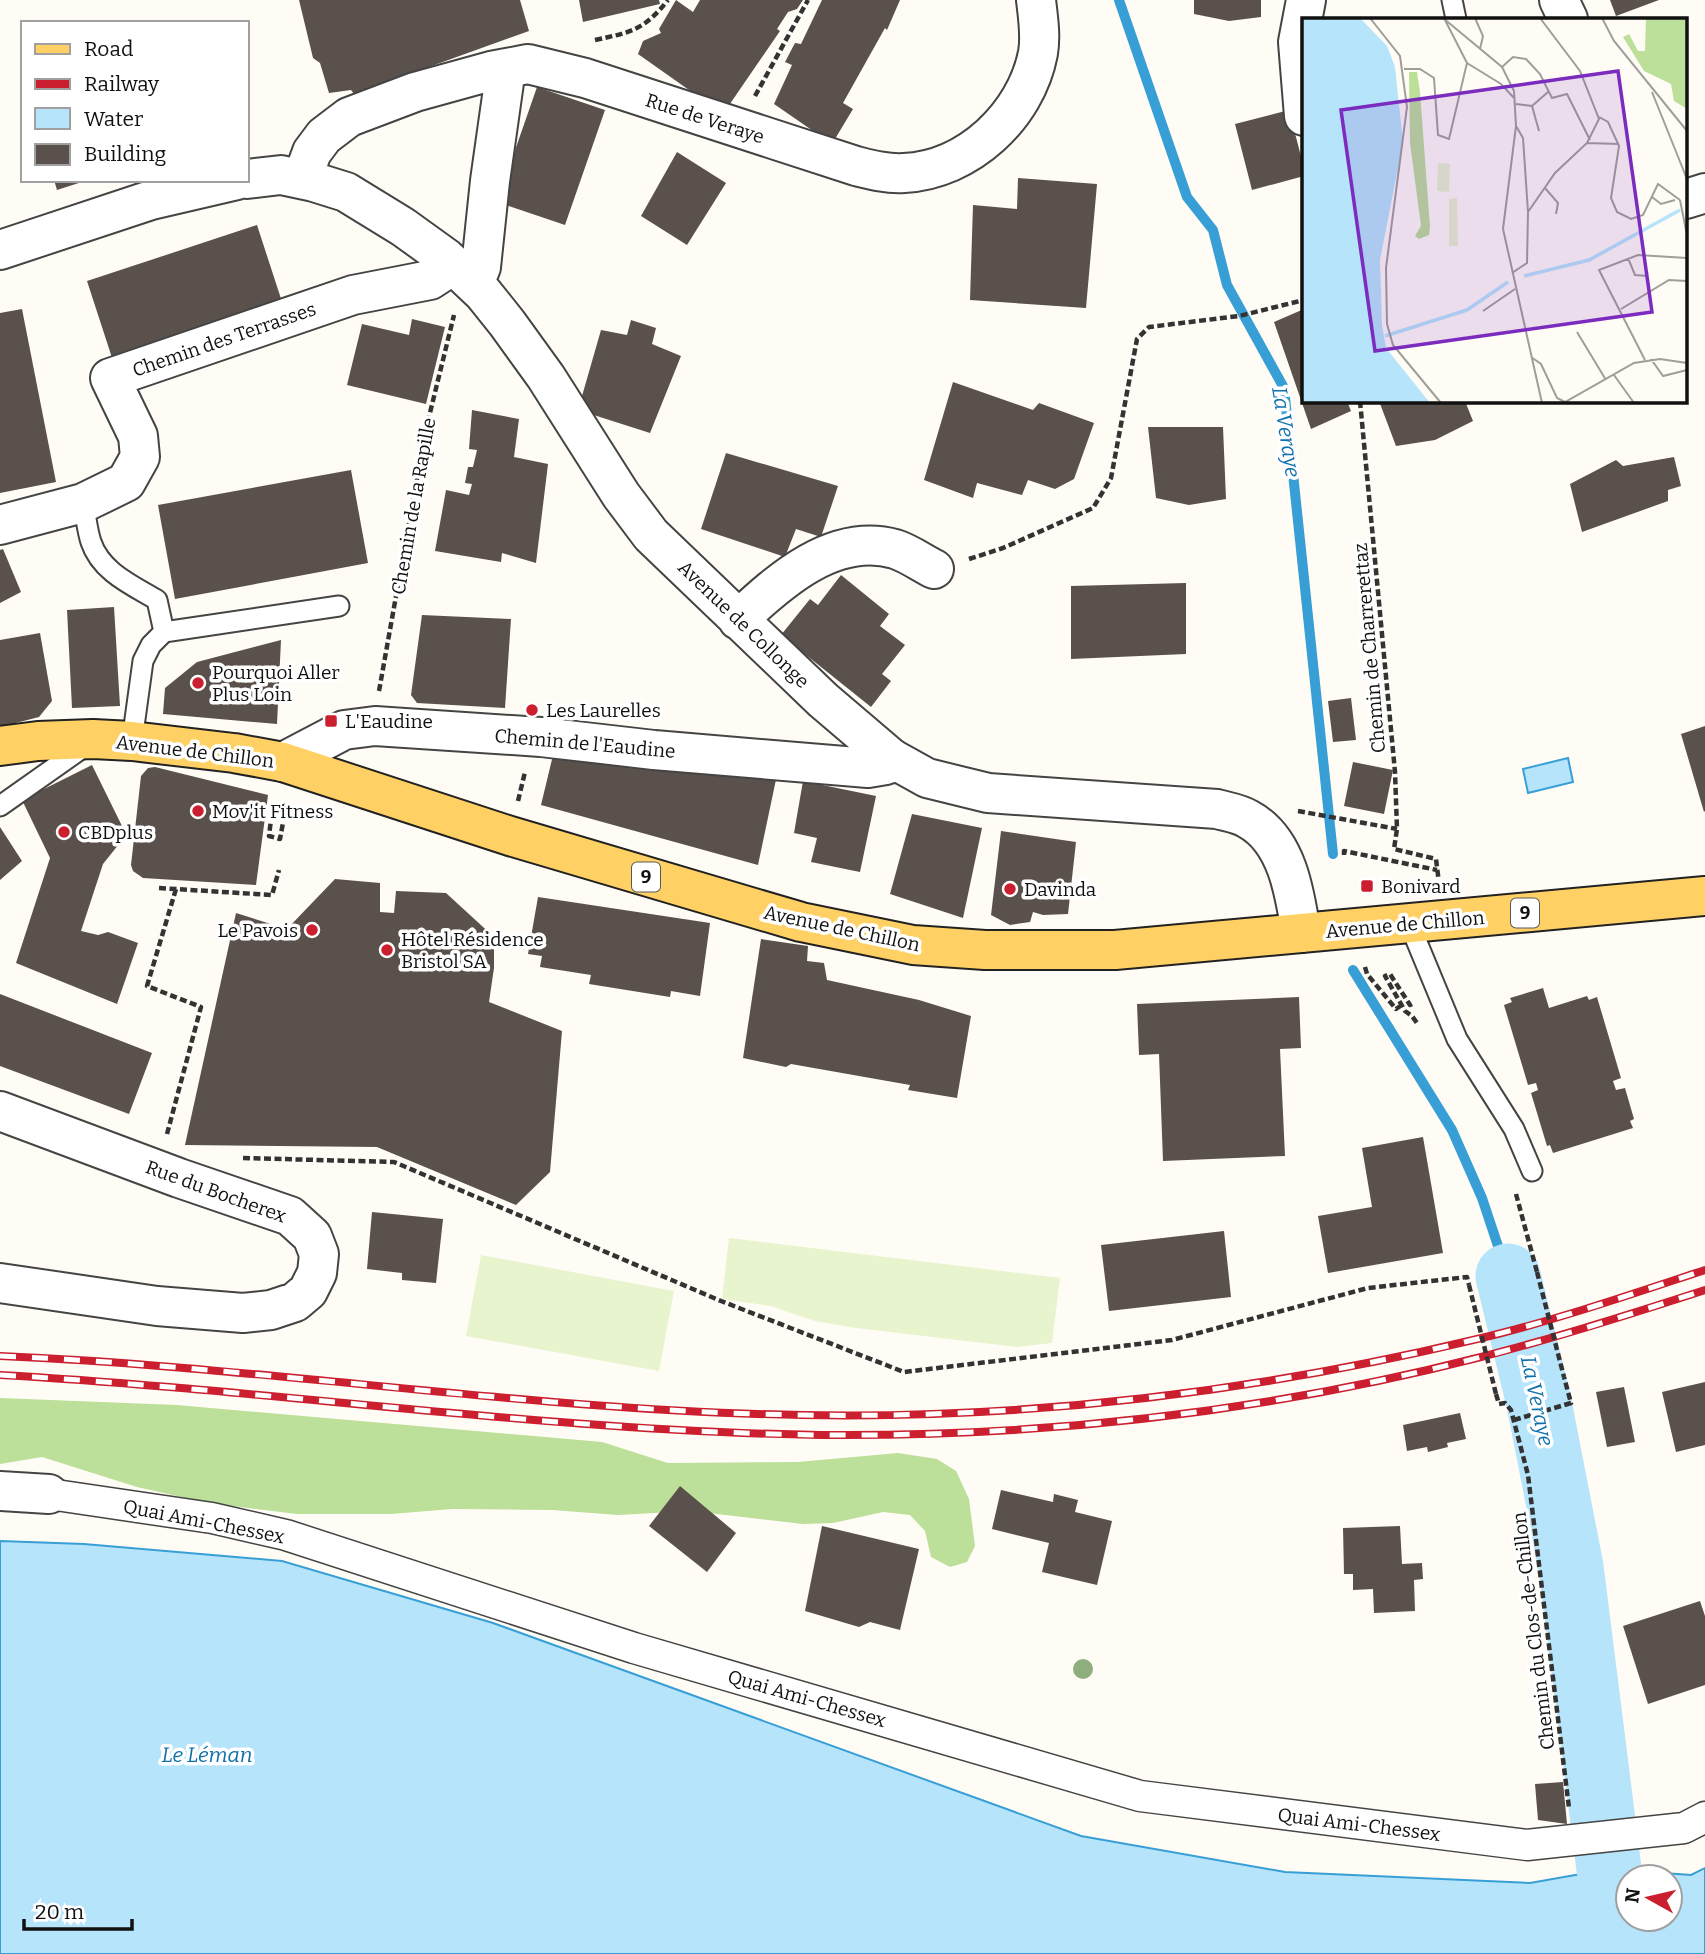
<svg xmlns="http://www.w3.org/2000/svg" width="1705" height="1954" viewBox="0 0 1705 1954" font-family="Bitter,serif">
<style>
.forest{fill:#bcdf99}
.pitch{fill:#e8f4cd}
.water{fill:#b6e4fa;stroke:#389fd6;stroke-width:2;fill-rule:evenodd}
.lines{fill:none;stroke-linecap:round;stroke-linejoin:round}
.stream{stroke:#389fd6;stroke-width:10}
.river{stroke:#b6e4fa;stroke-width:65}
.building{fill:#5a514c}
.service-casing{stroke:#444;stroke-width:23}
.pedestrian-casing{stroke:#444;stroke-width:33}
.minor-casing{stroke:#444;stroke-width:42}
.primary-casing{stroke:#222;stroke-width:42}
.path{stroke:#333;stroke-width:4.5;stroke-dasharray:7 3.5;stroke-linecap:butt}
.service{stroke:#fff;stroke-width:19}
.pedestrian{stroke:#fff;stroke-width:30}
.minor{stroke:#fff;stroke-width:38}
.primary{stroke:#ffd165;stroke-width:38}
.rail-casing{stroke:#cb1f30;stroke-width:8}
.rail{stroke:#fff;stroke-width:5;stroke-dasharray:16;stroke-linecap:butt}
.path-bridge{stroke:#333;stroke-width:4.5;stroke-dasharray:7 3.5;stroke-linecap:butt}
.tree{fill:#8eae7d}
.poi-dot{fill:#cb1f30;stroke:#fff;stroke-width:2.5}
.labels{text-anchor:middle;stroke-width:7;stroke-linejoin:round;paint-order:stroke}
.shield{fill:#fff;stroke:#585858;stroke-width:2}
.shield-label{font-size:18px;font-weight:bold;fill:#111}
.street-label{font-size:19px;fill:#111;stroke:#fff}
.poi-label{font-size:19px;fill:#111;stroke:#fff;text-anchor:start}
.water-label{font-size:21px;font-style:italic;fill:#1070ac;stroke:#fff}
.inset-river{fill:none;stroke:#b6e4fa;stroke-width:3.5}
.inset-road{fill:none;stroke:#a09e9a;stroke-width:2}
.view{fill:#7b2cbf;fill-opacity:0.15;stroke:#7b2cbf;stroke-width:3.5}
.inset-edge{fill:none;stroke:#111;stroke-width:3.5}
</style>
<rect width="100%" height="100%" fill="#fffcf5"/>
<path class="forest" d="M0,1398L177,1405L602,1442L668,1463L798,1462L898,1453L937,1459L956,1471L969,1499L975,1546L967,1562L950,1567L931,1557L925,1531L910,1515L883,1512L833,1523L803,1524L691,1511L618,1515L552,1510L452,1509L391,1514H297L208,1503L137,1487L42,1457L0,1464Z"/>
<path class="pitch" d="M729,1238L1060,1278L1052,1343L1017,1347L856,1328L815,1321L771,1306L722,1299Z
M481,1255L674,1291L659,1371L466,1336Z"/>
<path class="water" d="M1568,758L1573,782L1528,793L1523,769Z
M0,1541L84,1544L282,1561L493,1623L1081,1836L1285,1872L1530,1883L1609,1869L1691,1875L1705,1868V1954H0ZM1628,1877H1670V1919H1628Z"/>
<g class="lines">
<path class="stream" d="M1119,0L1187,197L1213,230L1227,285L1284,388L1333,854
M1353,970L1452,1130L1482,1198L1508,1276"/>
<path class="river" d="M1508,1276L1539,1403L1571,1567L1609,1869"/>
</g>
<path class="building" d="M299,0H520L529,31L354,94L351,90L329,93L320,63L313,58Z
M579,0H659L660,4L583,22Z
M676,0L693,12L700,0H803L797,9L788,12L777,29L780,31L723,114L638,54L643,41L661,33L659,29Z
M822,0H900L887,30L885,28L843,103L853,109L832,144L774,104L792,65L785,62L795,43L801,44Z
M1194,0H1261V17L1229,21L1194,14Z
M1610,0H1659L1616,16Z
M537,87L605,110L565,225L497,202Z
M1289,110L1304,168V176L1252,190L1235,124Z
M677,152L726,183L687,245L641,216Z
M1018,178L1097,184L1086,308L970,300L973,205L1017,209Z
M54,180H85V181L57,190Z
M257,225L285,311L115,367L87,281Z
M22,309L56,482L0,493V313Z
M1304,309V401H1347L1351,411L1311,429L1274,322Z
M412,319L445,327L426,404L347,385L362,324L409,335Z
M631,320L656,328L652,344L681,356L650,433L578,410L601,330L627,335Z
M953,382L1033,410L1039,403L1094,423L1074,479L1055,489L1028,480L1022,495L977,483L973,498L924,480Z
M1379,401H1465L1473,421L1435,440L1396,446Z
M472,410L519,419L514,457L548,464L536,563L502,553L501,562L435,551L446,490L469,495L472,484L465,483L468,467H473L477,450L469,449Z
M1148,427H1223L1226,499L1189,505L1156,498Z
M726,453L838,486L821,537L796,529L785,557L701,529Z
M1674,457L1681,486L1668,490V501L1582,532L1570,484L1616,460L1623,466Z
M351,470L368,563L175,599L158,505Z
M3,549L21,592L0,603V550Z
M841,575L889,614L880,626L905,645L882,674L891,681L871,707L781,635L810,599L818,605Z
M1186,583V654L1071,659V586Z
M114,607L120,706L72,708L67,610Z
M422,615L511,619L505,708L417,703L411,695Z
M40,633L52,701L39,717L0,727V640Z
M281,640L277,724L163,714L165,688L197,662Z
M1351,698L1356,740L1333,742L1328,701Z
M1705,726V811L1704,812L1681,734Z
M554,751L778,770L758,865L541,805Z
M1353,762L1393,770L1384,814L1344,806Z
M92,765L122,826L119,844L103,864L81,931L98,935L108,932L138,943L117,1004L16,963L50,858L22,800Z
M155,767L268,795L256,885L143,878L133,871L131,865L141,776L148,768Z
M803,781L876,796L860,872L811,862L817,838L794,833Z
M912,814L982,828L963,918L890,894Z
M0,827L22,861L0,880Z
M1001,831L1076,842L1068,914L1043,915L1033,912L1030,922L1010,925L991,915Z
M335,879L380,883V912L394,913L396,891L446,893L494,937V968L489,1002L562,1031L550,1172L516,1205L377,1147L185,1145L236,913L287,929Z
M538,897L710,923L700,996L671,991L670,997L589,984L591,975L540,967L542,956L528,954Z
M761,939L808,946L807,961L824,963L827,980L919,1000L971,1016L957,1098L908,1090L910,1085L791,1064L786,1067L743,1058Z
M1543,988L1549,1008L1587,996L1589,1000L1597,997L1621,1078L1613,1081L1616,1090L1625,1088L1634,1119L1630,1121L1633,1128L1553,1153L1550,1145L1547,1146L1531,1093L1538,1090L1536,1083L1528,1085L1504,1005L1512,1002L1510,998Z
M0,994L152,1053L129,1114L0,1066Z
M1299,997L1301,1048L1280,1049L1285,1156L1163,1161L1159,1054L1139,1055L1137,1004Z
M1423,1137L1443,1253L1328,1273L1318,1216L1372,1207L1362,1148Z
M372,1212L443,1219L436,1283L402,1280V1273L367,1269Z
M1224,1231L1231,1297L1109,1311L1101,1245Z
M1705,1382V1445L1676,1452L1662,1392Z
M1624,1387L1635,1442L1607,1447L1596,1392Z
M1460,1413L1466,1439L1447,1443L1448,1447L1428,1452L1427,1447L1407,1451L1403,1425Z
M680,1486L736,1533L707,1572L649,1526Z
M1001,1490L1053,1502L1054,1494L1078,1500L1075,1512L1112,1521L1097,1585L1042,1572L1049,1543L992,1529Z
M822,1526L919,1549L900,1630L870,1622L859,1627L805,1611Z
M1400,1526L1402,1564L1422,1563L1423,1579L1414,1580L1415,1611L1374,1613L1373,1589L1353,1590V1574H1344L1343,1528Z
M1700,1601L1705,1616V1685L1648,1704L1623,1626Z
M1563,1782L1567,1824L1538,1820L1535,1784Z"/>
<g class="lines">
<defs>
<path id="service" d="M1452,0L1456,19
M83,503C86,516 87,530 91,542C101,572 132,585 157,600L164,632
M132,741L143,661L151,645L164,632L339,606
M0,806L88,744
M1409,923L1457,1039L1514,1129L1532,1171"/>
<path id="pedestrian" d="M49,1494L212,1518L286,1535L634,1648L1140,1796L1527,1845L1684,1828L1705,1817"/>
<path id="minor" d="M1559,0L1568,19
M1304,116L1298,42L1306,0
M247,179L281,175L314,182L346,192L403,227L446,258L483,293L507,323L546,377L621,495L651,535L823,700L891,758L927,778L988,793L1217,809C1227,812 1238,813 1248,819C1287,840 1295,893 1301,933
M302,179L312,152L324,136L349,117L415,92L491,71L528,64L585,78L856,166C872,170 887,174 904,173C968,170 1026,116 1038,53C1041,36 1038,17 1036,0
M1686,199L1705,193
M0,250L151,200L237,180
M474,284L481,267L490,181L506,68
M0,525L83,503L126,482L140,457L138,436L110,378L353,295L430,280L453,265
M738,620C779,581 834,532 895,549C908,553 922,563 934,569
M283,762L344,730L375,726L541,737L654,750L868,768L886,765L893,759
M0,1111L179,1178L290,1216L312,1236L319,1254L317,1273L308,1291L295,1302L271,1310L243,1313L157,1306L0,1283
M0,1491L49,1494"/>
<path id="primary" d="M0,746L38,741L93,739L132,741L234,753L283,762L510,836L801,922L913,945L985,950H1115L1705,896"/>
</defs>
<use href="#service" class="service-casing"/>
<use href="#pedestrian" class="pedestrian-casing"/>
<use href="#minor" class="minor-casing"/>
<use href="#primary" class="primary-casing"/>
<path class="path" d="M595,40C632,32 644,30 668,0
M755,96L808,0
M1360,401L1395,772L1397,829L1394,849L1436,859L1439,883
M969,559L1003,548L1093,508L1111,478L1137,339L1149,327L1239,316L1304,300
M379,691L426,429L454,315
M518,801L525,772
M273,803L269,836L280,839L287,801
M1298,811L1397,829
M1344,855V851L1437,870
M159,888L272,895L279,870
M1365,967L1367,974L1396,1009L1402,1005
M1412,1004L1410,1005L1390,974L1385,976L1405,1011L1412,1016L1417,1023
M167,1134L201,1007L147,986L176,889
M243,1158L394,1162L721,1301L904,1372L1172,1340L1368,1288L1467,1277L1469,1285
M1516,1194L1537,1272
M1496,1394L1499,1404L1505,1403L1511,1410L1528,1475L1569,1808
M1514,1420L1571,1403L1564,1377"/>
<use href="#service" class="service"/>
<use href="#pedestrian" class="pedestrian"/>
<use href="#minor" class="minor"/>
<use href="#primary" class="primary"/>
<defs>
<path id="rail" d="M0,1356C268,1367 534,1411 803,1415C1029,1419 1254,1392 1473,1340C1551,1322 1629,1295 1705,1270
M0,1375C274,1390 546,1431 820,1435C1042,1437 1266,1412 1481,1357C1556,1338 1631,1314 1705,1290"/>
</defs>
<use href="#rail" class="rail-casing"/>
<use href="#rail" class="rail"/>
<path class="path-bridge" d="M1537,1272L1564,1377
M1469,1285L1496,1394"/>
</g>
<circle class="tree" cx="1083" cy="1669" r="10"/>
<g class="poi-dot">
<circle cx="198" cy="683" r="7"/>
<circle cx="532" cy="710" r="7"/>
<rect x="324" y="714" width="14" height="14" rx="3.5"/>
<circle cx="198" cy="811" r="7"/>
<circle cx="64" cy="832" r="7"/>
<rect x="1360" y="879" width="14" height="14" rx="3.5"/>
<circle cx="1010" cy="889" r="7"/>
<circle cx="312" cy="930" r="7"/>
<circle cx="387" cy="950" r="7"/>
</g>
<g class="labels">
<g class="shield">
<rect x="632" y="862.5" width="28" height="29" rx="5"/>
<rect x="1511" y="898.5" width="28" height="29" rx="5"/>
</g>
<g class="shield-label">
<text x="646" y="883">9</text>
<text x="1525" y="919">9</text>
</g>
<g class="street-label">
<text transform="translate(705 118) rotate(18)" y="7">Rue de Veraye</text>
<text transform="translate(224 339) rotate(-19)" y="7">Chemin des Terrasses</text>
<text transform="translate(413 506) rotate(-80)" y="7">Chemin de la Rapille</text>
<text transform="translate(744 624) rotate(44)" y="7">Avenue de Collonge</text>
<text transform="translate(1369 648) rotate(-95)" y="7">Chemin de Charrerettaz</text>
<text transform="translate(585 743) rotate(5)" y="7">Chemin de l'Eaudine</text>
<text transform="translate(195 751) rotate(7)" y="7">Avenue de Chillon</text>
<text transform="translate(1405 924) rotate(-5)" y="7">Avenue de Chillon</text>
<text transform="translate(842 928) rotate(12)" y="7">Avenue de Chillon</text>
<text transform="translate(216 1191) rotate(20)" y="7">Rue du Bocherex</text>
<text transform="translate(204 1521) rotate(11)" y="7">Quai Ami-Chessex</text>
<text transform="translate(1533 1631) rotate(-97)" y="7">Chemin du Clos-de-Chillon</text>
<text transform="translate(807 1698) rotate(16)" y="7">Quai Ami-Chessex</text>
<text transform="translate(1359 1824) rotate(7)" y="7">Quai Ami-Chessex</text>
</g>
<g class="poi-label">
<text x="212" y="679">Pourquoi Aller<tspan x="212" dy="22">Plus Loin</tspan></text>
<text x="546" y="717">Les Laurelles</text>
<text x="345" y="728">L'Eaudine</text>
<text x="212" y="818">Mov'it Fitness</text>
<text x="78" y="839">CBDplus</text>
<text x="1381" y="893">Bonivard</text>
<text x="1024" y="896">Davinda</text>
<text x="298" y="937" text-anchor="end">Le Pavois</text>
<text x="401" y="946">Hôtel Résidence<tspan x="401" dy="22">Bristol SA</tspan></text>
</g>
<g class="water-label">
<text transform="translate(1286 432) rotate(81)" y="7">La Veraye</text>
<text transform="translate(1537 1401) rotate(78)" y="7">La Veraye</text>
<text x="207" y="1762">Le Léman</text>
</g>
</g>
<g transform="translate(1302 18)">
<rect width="385" height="385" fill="#fffcf5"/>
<path d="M344,0H385V91L372,83L369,66L342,53L321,19L327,16L336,33H343ZM107,54H115L118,74L128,209L127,217L117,221L113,218L119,208L108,125Z" fill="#bcdf99"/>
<path d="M136,145L148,146L147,174L135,173ZM155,180L156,228H147V181Z" fill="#e8f4cd"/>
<path d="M0,0H58L85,28L93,49L101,124L78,242L80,307L84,330L128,385H0Z" fill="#b6e4fa"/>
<path class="inset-river" d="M222,258L287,242L378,192M165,292L206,264M83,318L165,292"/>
<path class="inset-road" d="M68,0L98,38L105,89L84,250L85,306L91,327L139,385M141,0L200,49L212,73L214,108L201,211L240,385M173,0L181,18L178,31M300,0L312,23L385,113M165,45L199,66L213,81M200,49L211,39L224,41L238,56L250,80L265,76L288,122M102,51H118L132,60L136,117L147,121L165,45L143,2M350,74L385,161M214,86L230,88L237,113M230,88L246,74M297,99L306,104L317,128L309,180L315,194L329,201L341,197L356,166L378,182M214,108L221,120L226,194M285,125L317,126M243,170L256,185L254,196M350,179L359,186L373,182M378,182L385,217M326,240L333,257L346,258M210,255L225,245L226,194L253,155L285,125L297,101L278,53L238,0M319,291L367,262L385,263M181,293L213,271M275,314L304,362M229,339L239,346L255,380L263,384L332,345L358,341L385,345M349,341L361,358L385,352M343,342L297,252L336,237L385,240M312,357L332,385"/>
<path class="view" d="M316,53L350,294L73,333L39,92Z"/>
<rect width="385" height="385" class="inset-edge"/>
</g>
<rect x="21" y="21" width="228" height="161" fill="#ffffff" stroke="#a0a0a0" stroke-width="2"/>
<rect x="35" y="44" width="35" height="10" fill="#ffd165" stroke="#a0a0a0" stroke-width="2"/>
<text x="84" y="56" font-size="21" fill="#111111">Road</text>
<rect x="35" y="79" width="35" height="10" fill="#cb1f30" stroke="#a0a0a0" stroke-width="2"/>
<text x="84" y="91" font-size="21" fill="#111111">Railway</text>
<rect x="35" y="108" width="35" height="21" fill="#b6e4fa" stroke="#a0a0a0" stroke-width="2"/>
<text x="84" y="126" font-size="21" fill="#111111">Water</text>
<rect x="35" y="144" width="35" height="21" fill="#5a514c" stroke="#a0a0a0" stroke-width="2"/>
<text x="84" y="161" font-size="21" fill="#111111">Building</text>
<g transform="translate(1649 1898) rotate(278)"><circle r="33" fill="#ffffff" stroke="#a0a0a0" stroke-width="2"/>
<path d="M0-5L12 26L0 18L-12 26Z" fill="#cb1f30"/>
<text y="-10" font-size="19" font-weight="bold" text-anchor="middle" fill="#111111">N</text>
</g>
<path d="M24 1919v10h108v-10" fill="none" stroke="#111111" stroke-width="3.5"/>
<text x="35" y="1919" font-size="21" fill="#111111" stroke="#ffffff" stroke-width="5" paint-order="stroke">20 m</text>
</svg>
